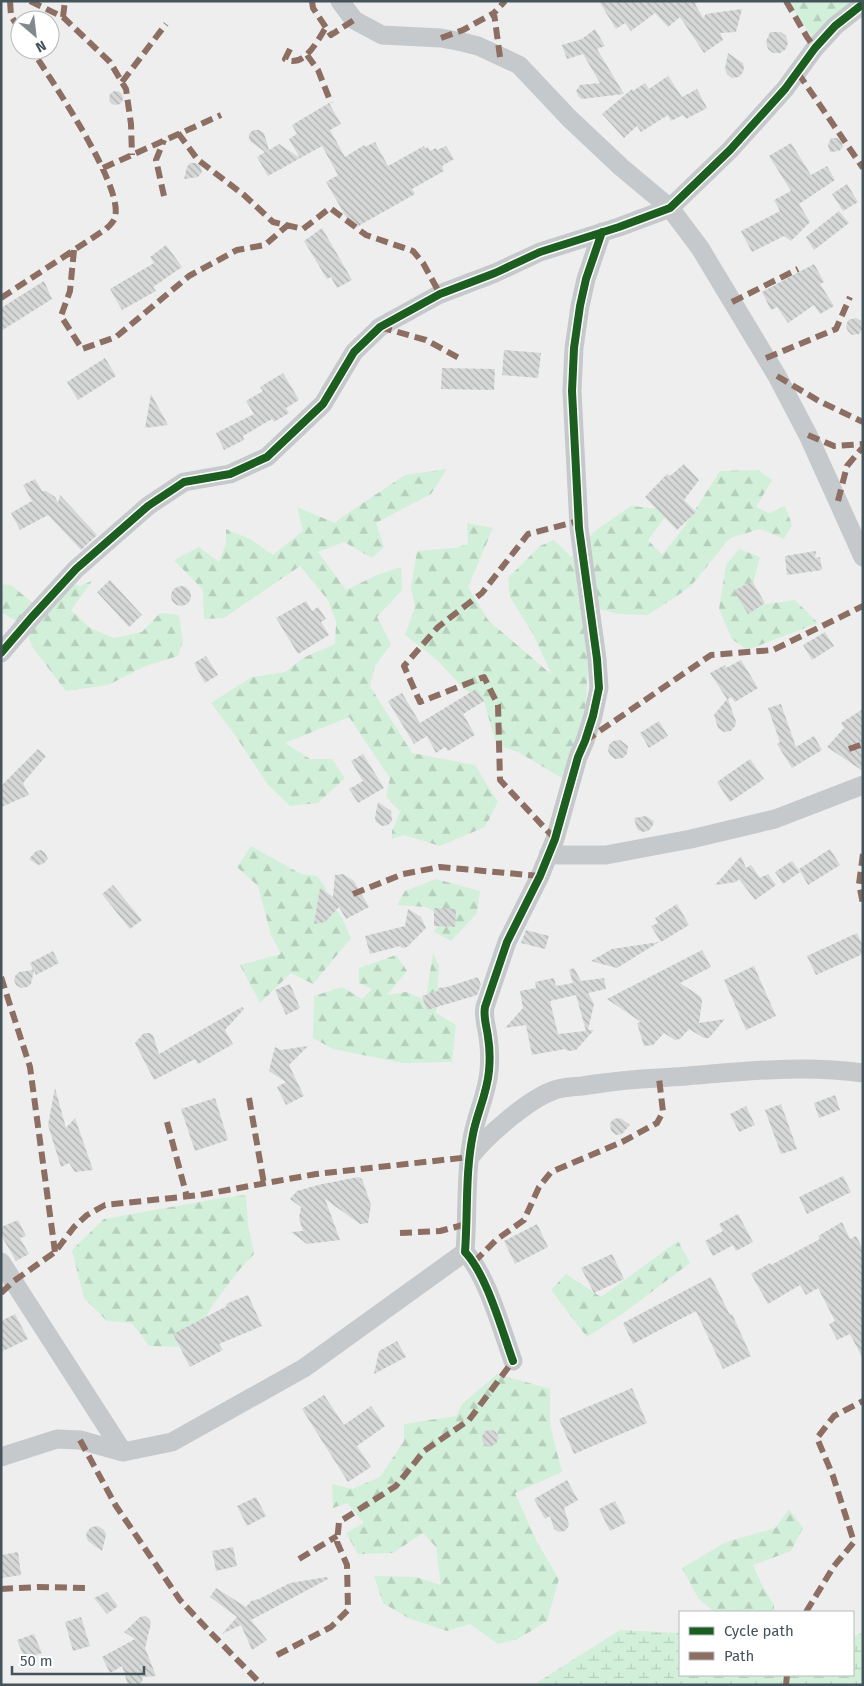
<svg xmlns="http://www.w3.org/2000/svg" width="864" height="1686" viewBox="0 0 864 1686" font-family="'Fira Sans',sans-serif">
<style>
.forest{fill:url(#forest-firs)}
.wetland{fill:url(#wetland-marsh)}
.building{fill:url(#building-back-hatch);fill-rule:evenodd}
.lines{fill:none;stroke-linecap:round;stroke-linejoin:round}
.minor{stroke:#c5c9cb;stroke-width:19}
.quiet{stroke:#8d6e63;stroke-width:6;stroke-dasharray:12 6;stroke-linecap:butt}
.cycleway-casing{stroke:#fff;stroke-width:11}
.cycleway{stroke:#1b5e20;stroke-width:8}
</style>
<defs>
<pattern id="forest-firs" width="22" height="20" patternUnits="userSpaceOnUse" patternTransform="scale(1.25)"><rect width="22" height="20" fill="#d2efd9"/><path d="M5 1l3.5 6h-7zM16 11l3.5 6h-7z" fill="#b6cfbc"/></pattern>
<pattern id="wetland-marsh" width="20" height="14" patternUnits="userSpaceOnUse" patternTransform="scale(1.25)"><rect width="20" height="14" fill="#d2efd9"/><path d="M1 5h8M5 5V1M11 12h8M15 12V8" fill="none" stroke="#b6cfbc"/></pattern>
<pattern id="building-back-hatch" width="6" height="6" patternUnits="userSpaceOnUse" patternTransform="scale(1.25)"><rect width="6" height="6" fill="#d6d7d7"/><path d="M-1 5l2 2M0 0l6 6M5-1l2 2" fill="none" stroke="#afb1b1"/></pattern>
</defs>
<rect width="100%" height="100%" fill="#efeeee"/>
<path class="forest" d="M787,1H863L815,41Z
M447,469L431,494L376,523L384,547L372,558L344,542L318,552L346,590L377,575L401,567L402,590L377,617L391,644L375,666L370,686L412,753L475,765L498,802L485,827L440,846L404,835L392,839V831L400,812L386,796L390,778L349,717L285,743L310,759H332L345,778L318,803L290,806L268,785L235,735L211,703L252,677L285,672L305,657L335,644L336,622L328,600L300,566L224,618L204,619L203,590L174,560L199,547L219,562L226,544V529L250,539L273,555L303,531L297,507L335,523L342,517L405,475Z
M758,470L772,480L756,507L769,513L785,506L792,525L784,539L760,529L730,538L690,587L648,615L618,614L582,604L588,667L584,729L565,780L520,753L496,744L484,701L464,689L436,659L405,635L415,607L411,587L417,551L455,548L468,544L467,523L493,528L468,587L488,620L552,675L533,634L510,597L508,578L540,546L554,540L571,557L595,531L631,506L670,510L648,540L662,555L684,527L720,471Z
M739,549L760,557L747,607L795,600L818,623L747,650L732,639L719,609L726,565Z
M92,581L71,610L90,628L114,638L142,632L160,613L179,615L183,641L178,656L146,666L108,685L66,691L33,648L24,626L1,612V584L11,585L33,603L58,582L80,586Z
M251,846L301,874L317,876L324,885L331,903L342,918L351,938L313,984L291,973L260,1003L240,965L281,954L271,935L258,886L237,867Z
M436,879L480,891L477,913L451,941L434,932L441,916L426,907L397,905L405,891Z
M433,953L439,966L436,1013L456,1025L452,1062L403,1063L333,1049L313,1038L314,996L342,987L362,999L372,989L359,983V968L396,955L407,971L387,995L406,992L426,1000Z
M246,1195L248,1225L254,1254L239,1270L214,1303L196,1333L177,1347L149,1346L132,1323L107,1321L84,1298L72,1250L104,1219L222,1198Z
M678,1241L690,1263L622,1314L587,1337L551,1290L566,1274L601,1297Z
M497,1374L550,1389V1425L562,1472L515,1493L537,1542L559,1579L547,1621L518,1639L498,1644L470,1624L447,1631L408,1618L383,1603L374,1576L416,1577L441,1585L436,1547L423,1533L393,1553L358,1554L346,1533L364,1523L347,1503L333,1508L332,1484L352,1489L380,1477L404,1441V1424L456,1416L462,1404Z
M789,1509L803,1528L791,1551L753,1565L761,1583L774,1605V1612H714L698,1598L682,1568L726,1542L775,1528Z"/>
<path class="wetland" d="M620,1630L680,1633V1675H853V1637L863,1632V1685H533Z"/>
<path class="building" d="M599,1H699L695,4L703,18L706,14L742,9L736,32L720,33L723,40L704,53L680,17L668,27L655,13L631,31L625,23L616,29Z
M595,29L605,46L597,49L624,94L582,99L578,96L576,91L580,85L600,83L583,54L567,59L562,45L582,39Z
M770,32H781L786,36L788,43L786,49L780,53H773L768,49L766,42Z
M728,53L743,63L744,68L743,72L739,77L732,78L727,74L725,69Z
M668,76L682,97L697,89L707,108L686,119L683,115L671,121L668,115L641,132L637,126L624,138L602,114L632,89L633,91L645,83L649,89Z
M109 98a7 7 0 1 1 14 0a7 7 0 1 1-14 0Z
M329,103L341,124L330,130L345,157L364,145L365,147L375,142L388,166L424,146L425,149L428,147L430,151L436,148L437,150L446,146L454,159L442,166L444,171L412,189L415,194L353,229L326,182L338,175L322,146L268,176L257,157L265,152L250,141L249,137V134L253,130H259L264,133L269,150L279,144L300,158L289,139L297,134L292,125Z
M831,138H837L841,141L843,147L839,151L830,152L828,145Z
M791,143L811,175L827,166L835,180L799,204L810,222L791,241L784,236L752,252L741,231L780,211L774,200L791,191L769,156Z
M190,163H196L200,166L202,172L198,177L184,179L187,167Z
M847,184L858,202L843,211L832,194Z
M839,211L849,223L814,250L806,237Z
M322,228L352,280L337,288L331,277L327,279L304,241Z
M166,245L182,267L153,287L156,291L122,310L110,289L154,263L150,257Z
M814,264L824,282L820,284L834,306L820,314L814,305L788,323L777,307L771,310L762,292Z
M44,281L52,299L1,331V308Z
M856,318L861,321L862,330L859,334L852,335L848,331L846,327L848,320Z
M504,350L541,353L538,378L502,375Z
M105,358L116,376L78,400L67,382Z
M442,368L495,369L494,390L441,389Z
M283,373L299,400L286,408L289,413L274,422L272,419L243,436L244,440L224,450L216,433L254,414L246,401L263,391L260,387Z
M151,394L168,425L145,428Z
M684,464L699,480L684,500L696,512L677,530L645,497L667,474L670,476Z
M35,479L42,491H46L55,497L58,503L60,495L97,535L81,550L48,515L20,530L11,513L32,501L23,485Z
M816,551L815,558L820,557L822,570L787,575L785,556Z
M110,580L142,615L129,627L97,592Z
M752,581L765,603L748,614L734,591Z
M171 596a10 10 0 1 1 20 0a10 10 0 1 1-20 0Z
M306,601L312,611L318,607L326,619L321,622L329,635L298,654L276,618Z
M825,632L834,646L812,660L803,645Z
M206,656L218,675L205,683L194,663Z
M741,660L758,688L735,702L731,697L728,699L736,722L735,726L731,731L724,732L718,728L714,715L727,699L710,673L725,665L726,668Z
M476,689L484,701L463,714L475,735L448,751L445,747L436,753L427,736L414,744L388,701L402,693L420,723Z
M781,704L796,747L814,736L822,750L792,768L777,744L780,742L768,708Z
M863,709V771L827,747L844,728L841,723Z
M659,721L668,736L649,748L640,733Z
M620,740L628,746L627,754L623,758L615,759L610,755L608,750L609,745L613,741Z
M38,749L46,756L23,783L29,795L1,807V786Z
M363,754L384,788L358,803L349,789L363,781L351,761Z
M750,759L764,779L730,802L717,782Z
M378,802L391,811L392,821L388,825L382,826L376,822L375,817Z
M646,816L654,821L652,827L648,831L642,832L637,829L634,818Z
M830,849L840,865L808,885L799,869Z
M41,850L45,853L48,859L43,864L38,865L29,859L36,851Z
M741,856L746,868L751,865L760,878L768,874L776,885L755,900L739,879L736,882L715,885Z
M792,861L800,872L783,884L775,872Z
M343,874L354,881L369,907L346,919L339,907L325,922L314,924L320,888L333,897L335,875Z
M113,885L142,920L130,929L102,894Z
M677,904L689,925L661,942L651,926L658,923L655,918Z
M434,908L456,909L455,927L434,926Z
M408,909L421,917L426,928L407,947L402,948L400,946L370,954L365,936L405,926Z
M526,930L549,936L545,949L521,943Z
M857,933L863,946V954L816,975L807,956Z
M659,942L617,968L591,961L612,949Z
M702,950L711,967L680,983L701,997L702,1002L699,1023L725,1019L709,1038H704L689,1029L680,1039L675,1040L664,1033L653,1045L644,1046L637,1023L641,1022L607,999Z
M53,951L59,963L36,975L34,970L31,984L27,987L21,988L16,985L14,980L15,976L19,972L33,970L30,963Z
M754,966L776,1016L746,1030L724,980Z
M574,968L581,981L604,978L606,989L588,993L594,1004L588,1030H594L576,1050L568,1051L565,1049L532,1055L526,1025L505,1028L523,1008L520,991L536,988L535,982L554,978L556,986L573,983L569,970ZM576,995L586,1031L558,1034L550,1001Z
M478,977L481,985L477,995L427,1010L422,996L438,991V988L447,987Z
M290,984L300,1008L286,1015L275,990Z
M242,1007L244,1009L225,1030L233,1044L198,1064L195,1059L154,1080L135,1043L144,1033H149L153,1035L159,1054Z
M308,1046L289,1065L304,1096L286,1105L277,1087L286,1082L269,1071L275,1047L281,1050Z
M55,1088L66,1128L75,1118L93,1170L75,1172L69,1163L61,1167L48,1125Z
M835,1095L840,1110L819,1118L814,1103Z
M215,1098L228,1140L195,1151L181,1109Z
M781,1104L797,1149L781,1154L765,1110Z
M746,1106L755,1125L739,1132L730,1114Z
M620,1118L630,1125L622,1134L616,1135L611,1131L610,1123L614,1119Z
M843,1176L851,1192L807,1214L799,1197Z
M358,1177L362,1179L371,1205L368,1223L360,1224L325,1199L340,1240L307,1244L291,1232L303,1231L299,1218L301,1207L290,1199L297,1191L318,1185Z
M738,1214L753,1242L736,1251L733,1245L713,1256L705,1241L723,1231L719,1224Z
M18,1220L26,1236L20,1238L29,1254L16,1261L1,1235V1227Z
M842,1222L850,1239L856,1236L863,1249V1359L850,1334L837,1340L829,1324L835,1321L818,1288L806,1295L800,1285L768,1304L751,1274L770,1263L771,1265L820,1239L818,1236Z
M537,1224L548,1247L515,1264L504,1241Z
M612,1254L624,1279L594,1293L581,1268Z
M711,1277L730,1315L732,1314L751,1356L723,1369L696,1311L633,1344L623,1323Z
M248,1295L262,1326L219,1344L223,1350L190,1367L173,1334L227,1306L226,1304Z
M15,1314L28,1339L1,1352V1321Z
M397,1341L406,1357L374,1374L379,1351Z
M632,1388L647,1423L574,1454L559,1419Z
M324,1395L344,1425L371,1406L385,1426L357,1446L371,1467L348,1482L302,1409Z
M482 1438a8 8 0 1 1 16 0a8 8 0 1 1-16 0Z
M567,1480L578,1500L564,1508L569,1524L568,1527L565,1531L559,1532L554,1529L550,1516L545,1519L534,1499Z
M256,1497L266,1516L247,1526L237,1506Z
M615,1501L626,1523L610,1531L599,1509Z
M98,1526L104,1530L106,1535L102,1551L88,1541L86,1536L87,1532L91,1527Z
M233,1547L237,1566L216,1571L212,1551Z
M18,1552L21,1575L1,1578V1555Z
M327,1577L328,1579L251,1620L267,1640L252,1650L241,1625L222,1634L237,1617L210,1597L216,1588L246,1607L251,1601L259,1599L290,1583Z
M107,1592L118,1606L107,1614L94,1598Z
M145,1616L149,1619L151,1623L145,1648L156,1676L143,1677L141,1685H128L122,1666L110,1673L102,1657L135,1639L124,1632L140,1617Z
M81,1617L90,1646L73,1651L65,1622Z
M34,1634L42,1653L25,1659L17,1640Z"/>
<g class="lines">
<path class="minor" d="M340,1L354,20L382,35L441,38L462,42L478,46L519,65L569,118L621,167L670,208L700,248L777,376L808,435L863,557
M1,653L31,618L76,569L148,506L184,482L230,474L267,457L323,404L354,352L380,327L440,294L495,273L540,252L619,227L670,208L730,150L785,89L815,48L835,26L863,4
M548,855H606L691,839L775,819L863,785
M470,1157C486,1136 528,1100 552,1091C561,1087 573,1087 582,1086C608,1082 632,1079 658,1078C726,1074 794,1063 863,1073
M1,1262L123,1452
M513,1361C502,1331 487,1275 465,1252C468,1213 465,1173 473,1134C477,1113 487,1094 489,1071C490,1060 490,1049 488,1037C487,1027 483,1018 485,1007L507,942L540,876L555,839L578,757L585,741L593,716L599,688L597,659L579,528L572,391L574,348L580,306L586,279L602,232
M1,1457L57,1439L80,1440L123,1452L172,1442L304,1368L465,1252"/>
<path class="quiet" d="M10,1L11,16L20,30
M30,1L63,17L110,62L126,89L131,124L132,155
M312,1L313,8L331,35L354,20
M786,1L807,37L815,48
M63,17L65,1
M441,38L463,30L494,13
M290,49L285,59C304,69 318,40 326,27
M307,55L318,70L331,103
M500,57L494,13L505,1
M798,73L863,168
M122,82L166,24
M178,133L198,160L244,195L273,222L303,229L330,208L366,235L413,251L423,263L440,294
M103,168L221,115
M164,196L156,160L164,140
M74,250L70,291L61,316L82,349L116,337L189,276L237,250L265,245L289,224
M1,298L106,229C109,226 114,222 115,217C124,186 51,80 32,50
M732,302L798,269
M380,327L426,340L459,358
M766,358L836,329L850,297
M777,376L819,401L863,422
M808,435L834,446L863,444
M838,501L847,466L863,447
M585,741L711,655L773,650L863,606
M849,749L863,744
M555,839L500,780L498,705L484,677L420,702L404,666L438,627L482,593L528,534L579,521
M863,854L859,884L863,904
M353,894L403,874L440,867L540,876
M1,977L30,1067L55,1252
M249,1098L264,1184
M167,1122L187,1197
M400,1233L440,1231L467,1224
M474,1262L496,1240L524,1220L539,1187L551,1172L622,1142L657,1123L663,1112L659,1078
M1,1293L14,1281L55,1252L74,1227L87,1215L105,1205L200,1195L316,1174L470,1157
M80,1440L116,1506L180,1600L212,1634L262,1685
M299,1559L337,1536
M1,1589L38,1587L85,1588
M806,1612L834,1566L854,1542L833,1476L817,1438L834,1416L863,1401
M277,1655L331,1627L348,1610L347,1565L337,1542L339,1522L396,1486L424,1451L469,1420L513,1361
M786,1685L787,1675"/>
<defs>
<path id="cycleway" d="M1,653L31,618L76,569L148,506L184,482L230,474L267,457L323,404L354,352L380,327L440,294L495,273L540,252L619,227L670,208L730,150L785,89L815,48L835,26L863,4
M513,1361C502,1331 487,1275 465,1252C468,1213 465,1173 473,1134C477,1113 487,1094 489,1071C490,1060 490,1049 488,1037C487,1027 483,1018 485,1007L507,942L540,876L555,839L578,757L585,741L593,716L599,688L597,659L579,528L572,391L574,348L580,306L586,279L602,232"/>
</defs>
<use href="#cycleway" class="cycleway-casing"/>
<use href="#cycleway" class="cycleway"/>
</g>
<rect width="864" height="1686" fill="none" stroke="#45535b" stroke-width="5"/>
<rect x="679" y="1611" width="175" height="65" fill="#ffffff" stroke="#b5babd"/>
<rect x="689" y="1627" width="25" height="8" fill="#1b5e20" stroke="#b5babd"/>
<text x="724" y="1636" font-size="15" fill="#45535b">Cycle path</text>
<rect x="689" y="1652" width="25" height="8" fill="#8d6e63" stroke="#b5babd"/>
<text x="724" y="1661" font-size="15" fill="#45535b">Path</text>
<g transform="translate(35 35) rotate(152)"><circle r="24" fill="#ffffff" stroke="#b5babd"/>
<path d="M0-4L9 19L0 12L-9 19Z" fill="#80898e"/>
<text y="-8" font-size="14" font-weight="bold" text-anchor="middle" fill="#45535b">N</text>
</g>
<path d="M12 1666v8h132v-8" fill="none" stroke="#45535b" stroke-width="2.5"/>
<text x="20" y="1666" font-size="15" fill="#45535b" stroke="#ffffff" stroke-width="4" paint-order="stroke">50 m</text>
</svg>
